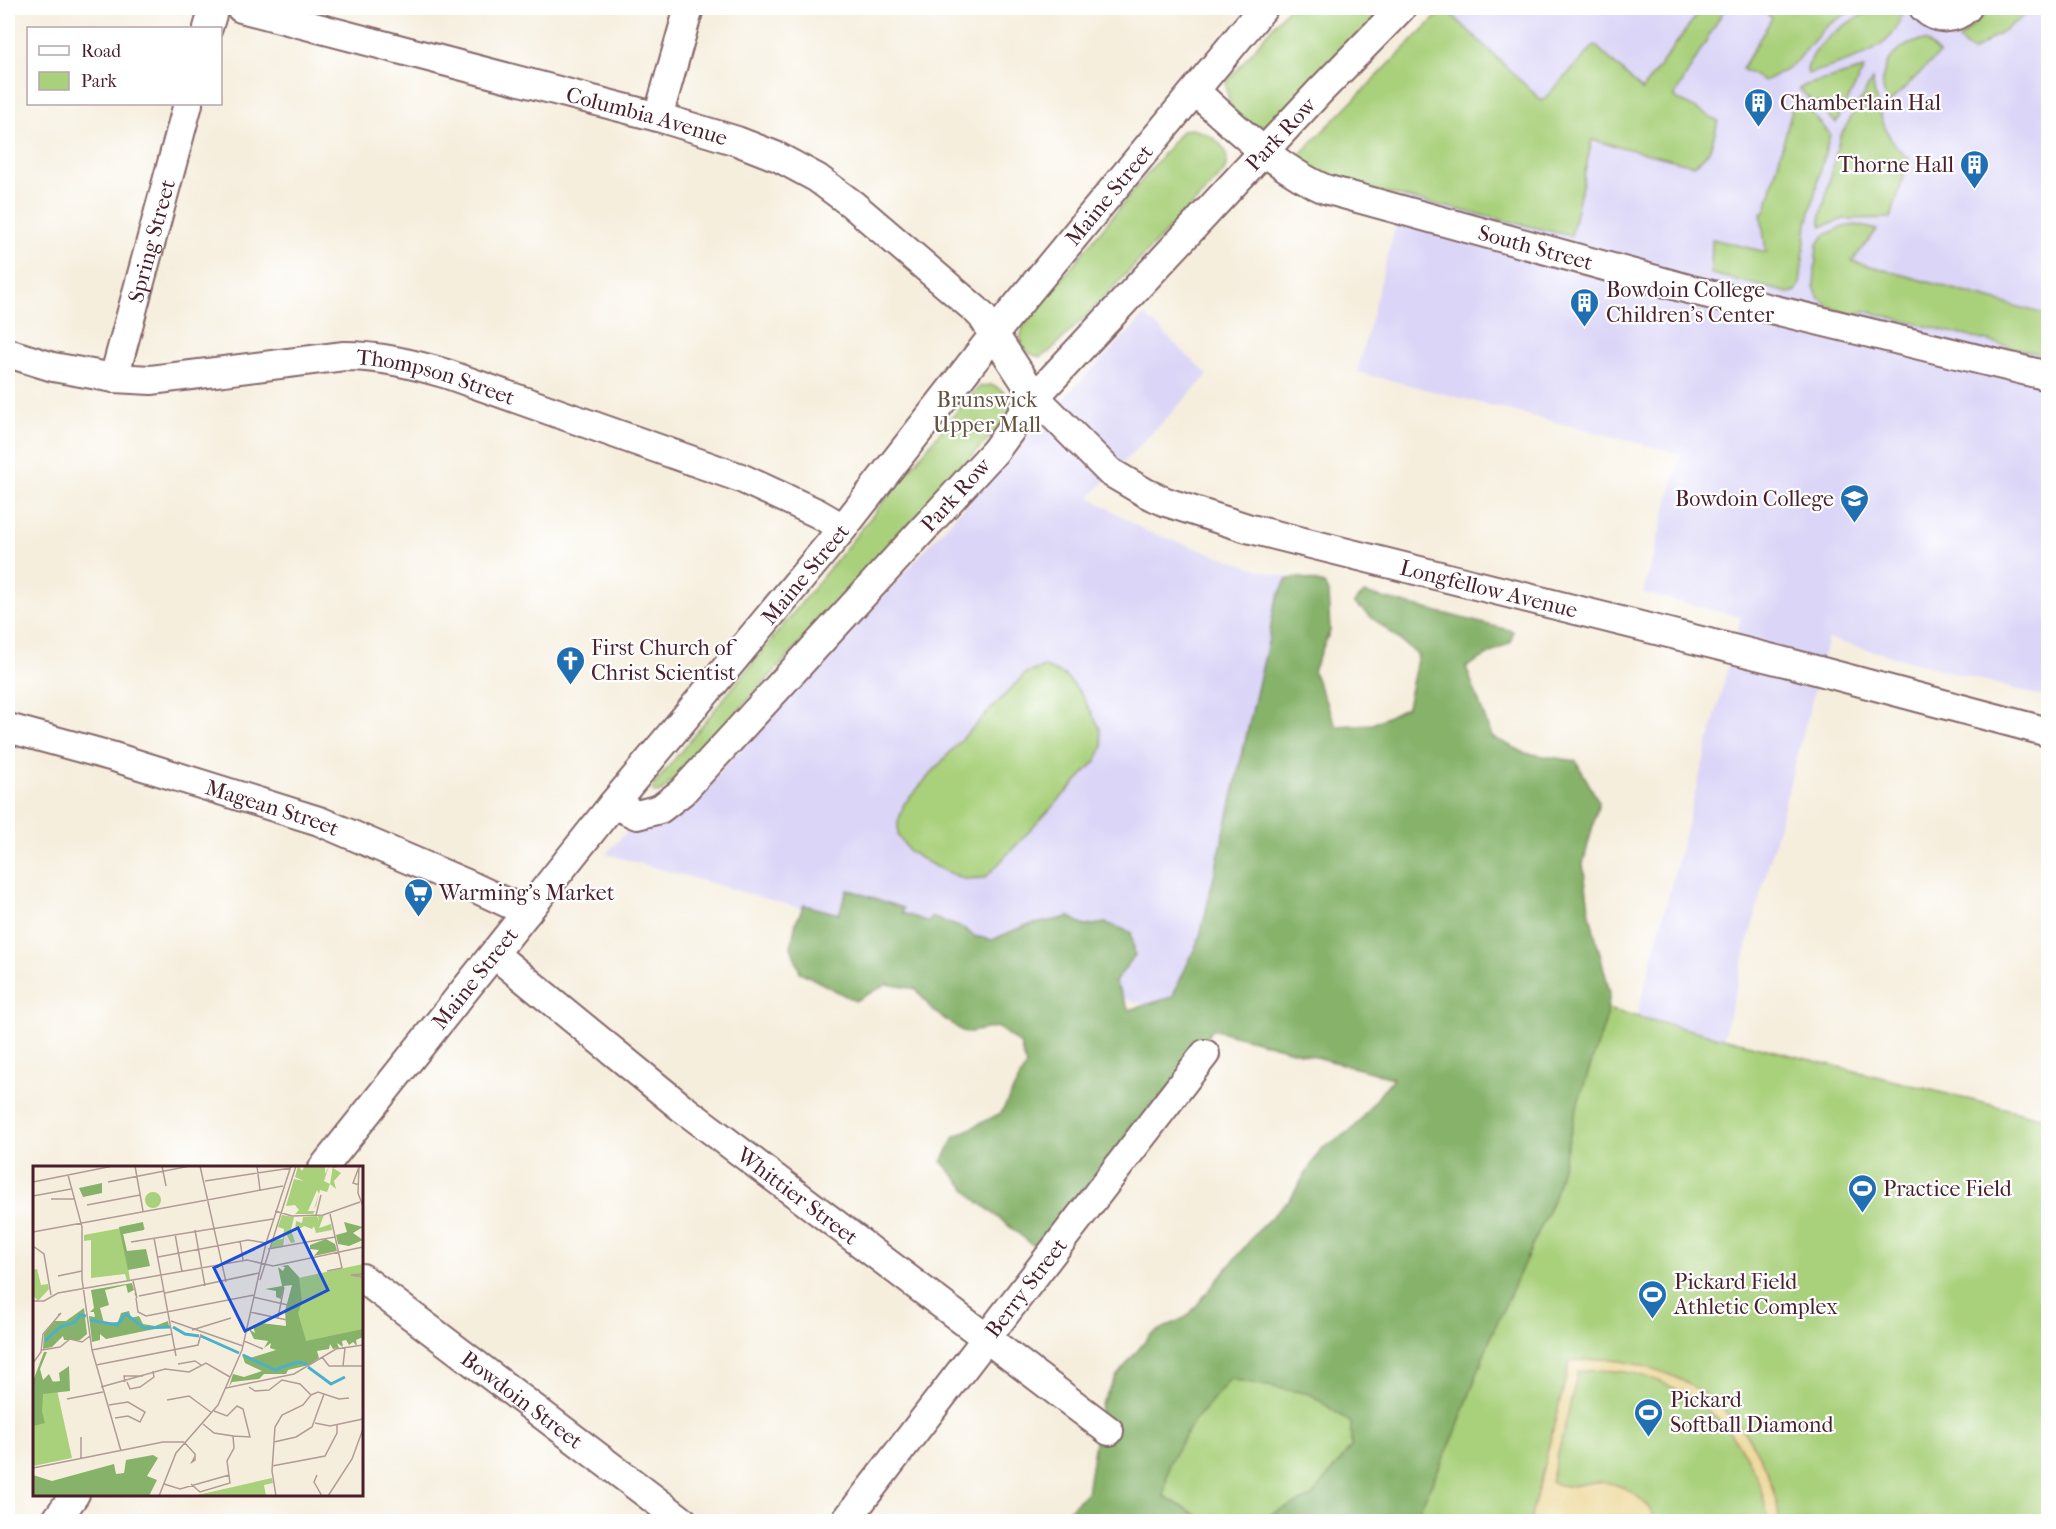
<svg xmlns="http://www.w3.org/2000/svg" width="2056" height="1529" viewBox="0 0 2056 1529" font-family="'IM FELL French Canon',serif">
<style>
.built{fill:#dbd6f7}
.green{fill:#a9d07a;stroke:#7a7852;stroke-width:1.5}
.forest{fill:#86b26a;stroke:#68684a;stroke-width:1.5}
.sand{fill:#eeda9e;stroke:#9c7c64;stroke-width:1.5}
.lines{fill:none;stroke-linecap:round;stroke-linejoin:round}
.minor-casing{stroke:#866769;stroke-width:32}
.minor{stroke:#fff;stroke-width:28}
.labels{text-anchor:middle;stroke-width:4.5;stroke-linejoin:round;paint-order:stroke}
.poi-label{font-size:22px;fill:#4a1f2b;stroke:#fff;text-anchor:start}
.street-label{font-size:22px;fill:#4a1f2b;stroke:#fff}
.park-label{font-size:22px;fill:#665443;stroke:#fff}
.inset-river{fill:none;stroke:#4bb1ca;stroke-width:3}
.inset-road{fill:none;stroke:#b19b96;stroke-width:1.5}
.view{fill:#1d4ed8;fill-opacity:0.15;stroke:#1d4ed8;stroke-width:3}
.inset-edge{fill:none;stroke:#4a1f2b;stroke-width:3}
</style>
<rect width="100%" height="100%" fill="#fff"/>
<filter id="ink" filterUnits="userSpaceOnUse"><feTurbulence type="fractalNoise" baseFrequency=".0167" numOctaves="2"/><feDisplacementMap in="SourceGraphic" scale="12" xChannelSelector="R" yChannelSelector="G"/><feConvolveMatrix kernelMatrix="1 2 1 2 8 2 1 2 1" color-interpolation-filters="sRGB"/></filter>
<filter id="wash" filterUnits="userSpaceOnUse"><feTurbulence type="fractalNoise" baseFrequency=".008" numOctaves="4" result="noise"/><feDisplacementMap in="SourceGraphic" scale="24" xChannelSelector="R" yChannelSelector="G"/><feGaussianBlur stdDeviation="1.35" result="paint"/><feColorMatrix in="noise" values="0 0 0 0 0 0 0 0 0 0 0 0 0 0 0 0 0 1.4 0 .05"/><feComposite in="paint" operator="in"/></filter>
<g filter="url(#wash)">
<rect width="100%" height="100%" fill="#f6eedd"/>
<path class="built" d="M1445,8H2048V698L1828,639L1723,1038L1637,1016L1741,617L1643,593L1681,454L1357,372L1403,197L1295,159Z
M1145,315L1208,375L1090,497L1146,531L1263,571L1294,579L1183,1015L606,854L632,825L685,808L855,628L1027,436Z"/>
<path class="green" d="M1288,8H1385L1272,122C1268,124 1262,127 1257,127C1235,127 1227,100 1226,83Z
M1445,8L1542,101L1595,45L1642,90L1702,8H1725L1674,97L1718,121C1713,139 1712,156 1693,165L1592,140L1571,236L1344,183L1295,159Z
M1778,8H1856L1826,26L1796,62L1784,71L1764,81L1742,69L1772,18L1768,15Z
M1876,8H1902C1901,52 1841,63 1808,74L1807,70C1814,40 1851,20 1876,8Z
M1990,8H2036L1972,52L1959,40Z
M1919,41H1926L1939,54L1888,104C1874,75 1889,49 1919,41Z
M1864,69L1836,123L1824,112L1823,103H1814L1799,89L1806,85Z
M1872,80C1877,107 1885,143 1909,158L1891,218L1844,219L1822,226L1820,220L1840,137Z
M1794,102L1811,112L1830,134L1807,224L1800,284L1796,291L1789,293L1711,274L1712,239L1766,252L1761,213H1765Z
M1192,129C1212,134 1236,149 1223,173L1084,318L1049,352L1040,357C1020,352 1017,343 1024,325L1183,130Z
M1856,225L1877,230L1852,261L2048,315V356L1865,311L1852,315L1830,307L1818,297L1814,286L1817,244L1825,235L1843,227Z
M991,385C1005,390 1013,398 1012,413L695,758L662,791L657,793L653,792V787L661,776L971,394L981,386Z
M1045,667L1064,675L1080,692L1100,728L1103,747L1095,762L985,878L964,879L936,867L910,852L898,836V822L904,804L961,740L1026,673Z
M1261,923L2048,1119V1521L1114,1522L1431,1076Z"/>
<path class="forest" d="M1299,577L1324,584L1328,592L1330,631L1313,671L1336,726L1373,724L1407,707L1418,655L1354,603L1364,593L1513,631L1511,642L1466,667L1492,737L1525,753L1576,761L1599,802L1583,864L1590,915L1610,993L1605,1023L1579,1100L1554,1198L1491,1336L1455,1434L1414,1521H1254L1312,1497L1351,1447V1423L1310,1394L1230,1379L1191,1425L1169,1464L1164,1496L1207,1521H1009L1017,1516L1060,1519L1087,1492L1101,1404L1116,1377L1150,1335L1188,1316L1261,1227L1290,1199L1321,1149L1353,1129L1393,1078L1212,1029L1188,1065L1039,1250L975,1199L942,1162L954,1137L1001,1113L1026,1066L1020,1044L997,1027L965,1033L933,1011L916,989L887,984L855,1001L800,972L791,947L796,922L804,905L839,914L847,890H850L903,908L902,913L929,922L931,917L965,929L974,936L992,940L1024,926L1070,917L1085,926L1106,923L1131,932L1135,955L1115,982L1129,1010L1172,997L1200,937L1269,638L1274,607L1286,580Z"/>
<path class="sand" d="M1604,1359C1698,1368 1766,1427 1780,1521H1768C1757,1430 1671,1358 1578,1372L1551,1482C1556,1484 1564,1486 1569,1486C1579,1486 1588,1482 1597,1482C1623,1481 1647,1499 1656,1521H1530L1570,1361Z"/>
</g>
<g filter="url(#ink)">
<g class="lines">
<defs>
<g id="minor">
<path id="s1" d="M241,8L658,117L737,141L778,157L817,178L852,204L976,310L982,316L1035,397L1110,472L1146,493L1166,502L1247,528L1793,664L2048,732"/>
<path d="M1924,8C1937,21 1954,20 1967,8"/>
<path d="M208,28L214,8"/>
<path id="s2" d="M1195,91C1233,125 1278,169 1325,189L1692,290L2048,376"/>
<path d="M658,117L689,8"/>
<path id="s3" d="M8,353L53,367L114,378L151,380L344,356C380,356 413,364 447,374L741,478L817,513L843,528"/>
<path id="s4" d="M114,378L188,104"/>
<path id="s5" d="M8,728L114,757L319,821L469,885L527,912"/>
<path id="s6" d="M613,804L637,815L660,809L682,792L995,451L1035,397L1320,91L1401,8"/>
<path id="s7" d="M494,954L681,1107L1109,1431"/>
<path id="s8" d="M323,1168L613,804L843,528L1010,314L1263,8"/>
<path id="s9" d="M362,1278L684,1522"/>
<path d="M55,1522L75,1494"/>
<path id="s10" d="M845,1522L1205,1054"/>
</g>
</defs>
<use href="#minor" class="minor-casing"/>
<use href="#minor" class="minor"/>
</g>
</g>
<defs>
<symbol id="building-pin" viewBox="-11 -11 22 30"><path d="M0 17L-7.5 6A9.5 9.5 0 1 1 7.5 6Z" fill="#1f6fb2" stroke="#fff"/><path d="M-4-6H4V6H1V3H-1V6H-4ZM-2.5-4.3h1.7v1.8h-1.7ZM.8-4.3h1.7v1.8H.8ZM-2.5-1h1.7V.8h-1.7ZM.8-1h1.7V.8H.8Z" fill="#fff"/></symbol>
<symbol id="university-pin" viewBox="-11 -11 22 30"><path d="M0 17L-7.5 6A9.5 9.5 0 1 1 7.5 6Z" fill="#1f6fb2" stroke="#fff"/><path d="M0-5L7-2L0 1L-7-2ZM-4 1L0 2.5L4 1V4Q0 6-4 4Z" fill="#fff"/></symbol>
<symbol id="church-pin" viewBox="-11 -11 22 30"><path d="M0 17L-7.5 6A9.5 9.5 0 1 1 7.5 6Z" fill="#1f6fb2" stroke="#fff"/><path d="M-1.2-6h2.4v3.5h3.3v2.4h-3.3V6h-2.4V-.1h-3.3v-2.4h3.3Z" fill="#fff"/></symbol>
<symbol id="supermarket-pin" viewBox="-11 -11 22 30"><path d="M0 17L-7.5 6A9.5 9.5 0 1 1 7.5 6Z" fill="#1f6fb2" stroke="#fff"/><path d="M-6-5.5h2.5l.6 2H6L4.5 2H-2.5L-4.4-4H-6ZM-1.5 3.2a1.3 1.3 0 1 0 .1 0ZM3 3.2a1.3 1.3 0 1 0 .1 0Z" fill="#fff"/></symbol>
<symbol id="stadium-pin" viewBox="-11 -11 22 30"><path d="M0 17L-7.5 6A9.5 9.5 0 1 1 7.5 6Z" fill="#1f6fb2" stroke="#fff"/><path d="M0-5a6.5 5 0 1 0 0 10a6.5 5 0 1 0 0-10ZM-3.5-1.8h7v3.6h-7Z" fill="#fff"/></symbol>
</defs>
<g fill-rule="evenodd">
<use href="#building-pin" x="1742" y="86" width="33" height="45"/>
<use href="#building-pin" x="1958" y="148" width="33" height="45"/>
<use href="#building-pin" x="1568" y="286" width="33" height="45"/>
<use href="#university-pin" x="1838" y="482" width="33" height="45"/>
<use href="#church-pin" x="554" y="644" width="33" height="45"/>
<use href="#supermarket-pin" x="402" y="876" width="33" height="45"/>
<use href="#stadium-pin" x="1846" y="1172" width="33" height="45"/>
<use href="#stadium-pin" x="1636" y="1278" width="33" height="45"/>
<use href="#stadium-pin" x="1632" y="1396" width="33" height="45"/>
</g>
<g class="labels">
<g class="poi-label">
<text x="1780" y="110">Chamberlain Hal</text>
<text x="1954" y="172" text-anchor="end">Thorne Hall</text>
<text x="1606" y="297">Bowdoin College<tspan x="1606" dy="25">Children's Center</tspan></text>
<text x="1834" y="506" text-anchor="end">Bowdoin College</text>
<text x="591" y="655">First Church of<tspan x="591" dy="25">Christ Scientist</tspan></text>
<text x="439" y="900">Warming's Market</text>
<text x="1883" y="1196">Practice Field</text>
<text x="1674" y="1289">Pickard Field<tspan x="1674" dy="25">Athletic Complex</tspan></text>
<text x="1670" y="1407">Pickard<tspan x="1670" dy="25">Softball Diamond</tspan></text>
</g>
<g class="street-label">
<text dy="8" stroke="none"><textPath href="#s1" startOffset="420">Columbia Avenue</textPath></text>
<text dy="8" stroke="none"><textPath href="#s6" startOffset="968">Park Row</textPath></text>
<text dy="8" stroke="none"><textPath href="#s8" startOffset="1251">Maine Street</textPath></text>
<text dy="8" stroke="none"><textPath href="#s4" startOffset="142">Spring Street</textPath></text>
<text dy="8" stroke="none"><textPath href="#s2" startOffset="382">South Street</textPath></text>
<text dy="8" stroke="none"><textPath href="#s3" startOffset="435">Thompson Street</textPath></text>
<text dy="8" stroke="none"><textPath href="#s6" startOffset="482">Park Row</textPath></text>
<text dy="8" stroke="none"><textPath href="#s8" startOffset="765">Maine Street</textPath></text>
<text dy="8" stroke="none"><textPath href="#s1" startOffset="1418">Longfellow Avenue</textPath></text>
<text dy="8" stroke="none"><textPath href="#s5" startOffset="276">Magean Street</textPath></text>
<text dy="8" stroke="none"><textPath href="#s8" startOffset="243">Maine Street</textPath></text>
<text dy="8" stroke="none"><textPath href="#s7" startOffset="388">Whittier Street</textPath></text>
<text dy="8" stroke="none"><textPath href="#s10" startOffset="296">Berry Street</textPath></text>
<text dy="8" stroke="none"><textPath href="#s9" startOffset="201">Bowdoin Street</textPath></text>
</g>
<g class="park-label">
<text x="987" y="407">Brunswick<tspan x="987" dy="25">Upper Mall</tspan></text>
</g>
</g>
<g transform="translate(33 1166)">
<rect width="330" height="330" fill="#f6eedd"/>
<path d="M265,0L269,5L272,0H292V8L296,0L291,15L297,18L300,0H310L300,2L308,7L301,15L303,23L297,18L294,26L287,24L283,40L281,43L286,28L284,24L275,45H282L280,48H262L266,44L262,39L253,40L261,13L271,15L262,11ZM112 34a8 8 0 1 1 16 0a8 8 0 1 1-16 0ZM249,49L261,51L258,64L262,76L258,77L252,66L250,81L237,83L240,74L250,73L251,63L245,61ZM291,49L286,62L298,58L299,64L283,67L281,60L279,63L271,60L262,65L263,55L269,57L270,51L284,50L286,55L285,50ZM110,58L112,63L90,68L97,114L94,115L92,108L58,112V74L51,75V69ZM330,98V170L294,177L247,203L261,118L251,115ZM4,103L8,119L15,118L16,123L5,135L0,129V104ZM22,215L39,292L0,300V220ZM239,312L240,317L231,319L233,330H160Z" fill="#a9d07a"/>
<path d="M69,17V27L50,31L46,22ZM110,56L111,64L90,68L94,85L113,83L117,100L95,104L86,61ZM311,56L330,61L320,67L330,74L316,80L305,78L303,69L314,66ZM293,73L302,78L304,85L281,90L286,84L277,83V79ZM255,99L266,111L269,136L265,147L273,175L330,163V171L323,174L324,180L320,176L316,179L313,174L309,175L310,181L304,177L306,182L300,183L297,178L296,183L284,185L286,192L276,199L255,204L253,208H231L226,213L199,216L196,221L200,208L211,211L229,205L212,197L209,188L217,192L243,184L237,182L238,177L231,182L235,175L221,173L216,163L222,167L220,160L228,157L253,160L252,145L259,119L251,120L248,133L243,131V125L232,123L249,120L245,101L250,105L252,101L248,100ZM99,117L101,124L95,127L93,119L72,124L76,139L67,142L71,157L85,156L88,147L96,145L98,152L106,150L110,158L122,160L135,155L136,160L73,173L67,168V174L59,176L56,150L62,151L61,146H57L61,142L58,124ZM51,142L54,168L47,174H31L30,170L19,181L10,183L11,168L21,155H33ZM11,186H14L7,203L10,214L16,208L20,216L27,215L26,207L36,200L37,225L10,228L9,246L12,257L0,260V215ZM120,289L125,292L114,310L124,314L116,330H0V309L19,315L81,298L83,308L91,307L93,294Z" fill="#86b26a"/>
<path class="inset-river" d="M57,154L84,159L93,148L111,162L137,161M140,161L152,168L166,170M168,170L206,187M12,175L27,161L42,156L47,149L53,150M210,189L242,204L265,196L274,198M275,201L298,218L312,211"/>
<path class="inset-road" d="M102,0L110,45M129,0L133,20M167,0L193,116M224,0L227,24M326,0L325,27L330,40M35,9L49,61V113L59,184L88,285M172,15L258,2M0,16L80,0M75,16L157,0M326,19L320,17L326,1M0,30L38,23M18,33H42M54,39L107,29M242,45L259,50L290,49L327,36M283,49L288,29M162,64L172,120M0,66L250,20M142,68L149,106M121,72L143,190M105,75L98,76L240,53M207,75L210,94M0,80L11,88L18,129M235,83L302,71M125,91L215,74L233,77M294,105L309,102L297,48M330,108L318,109L330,111M25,110L49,105M227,114L263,0M100,115L104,132L102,127M132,127L226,107M106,130L131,125M220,131L255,139M103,132L105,146L113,150L221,129M0,135H11L25,127L214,94L240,100L330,81M217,146L254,154M245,152L251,121M138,155L210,180M159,164L198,152M211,175L230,183M9,184L27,181L37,173L49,176L57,170M59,184L139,168M289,191L296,200H330M0,197L8,186L10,168L28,147L25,149M145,198L162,195L168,199M63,199L165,179L168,168M310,200L312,182M92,216L91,210H110M94,216L97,223L107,221L121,211L120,205M68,221L132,203L156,206L173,197L197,211M216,221L222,225L236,224L249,214L267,218L278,229M193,222L261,208L303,183L330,179M278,229L285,226L306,233L316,232M34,233L70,226M140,233L134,234L156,230L179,247M76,239L95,236L112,246L107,256L95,250L82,252M181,245L194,250L204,240L210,243L217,271L200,270M282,257L297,260L330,253M48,271V293M151,276L162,288V294L159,296L162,290M241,276L263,271L279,261L291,228M239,300L292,290L304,267V259M0,302L130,276H151M284,309L281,316L289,330M131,318L147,323L196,309M158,318L167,326L197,317L194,295L201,282L200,270L181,267L170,258M126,330L143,287L185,239L209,184L233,77L258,0M243,330L239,305L242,261L249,249L270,239L278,229M295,330L319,293L330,263"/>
<path class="view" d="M265,62L295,124L212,165L181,102Z"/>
<rect width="330" height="330" class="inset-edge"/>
</g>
<rect width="2056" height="1529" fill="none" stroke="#fff" stroke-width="30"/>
<rect x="27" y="27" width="195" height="78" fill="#ffffff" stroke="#b7a5aa" stroke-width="1.5"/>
<rect x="39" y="46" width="30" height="9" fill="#ffffff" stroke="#b7a5aa" stroke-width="1.5"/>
<text x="81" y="57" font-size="18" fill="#4a1f2b">Road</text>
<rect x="39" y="72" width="30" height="18" fill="#a9d07a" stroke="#b7a5aa" stroke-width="1.5"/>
<text x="81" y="87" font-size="18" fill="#4a1f2b">Park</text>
</svg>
